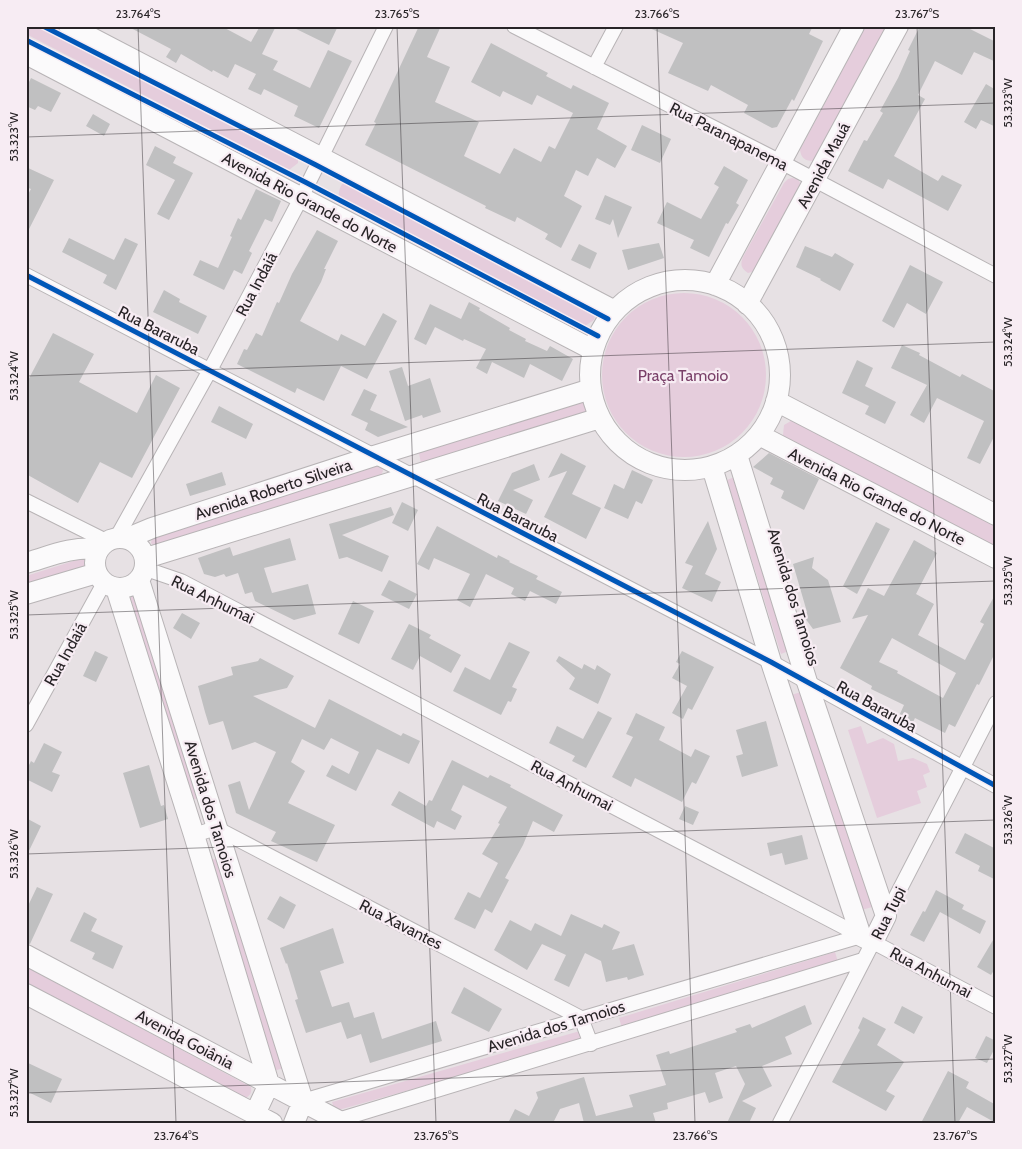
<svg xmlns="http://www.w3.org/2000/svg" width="1022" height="1149" viewBox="0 0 1022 1149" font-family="Cabin,sans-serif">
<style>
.green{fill:#e5cddc}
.building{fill:#c0c0c1;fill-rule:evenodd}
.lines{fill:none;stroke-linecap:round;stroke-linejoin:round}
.street-casing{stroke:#b8b4b6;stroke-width:16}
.secondary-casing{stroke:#b8b4b6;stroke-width:22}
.street{stroke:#fbfafb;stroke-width:14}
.secondary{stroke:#fbfafb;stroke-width:20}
.cycleway-casing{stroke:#f7ecf3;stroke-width:8}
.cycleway{stroke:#0057b8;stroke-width:5}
.ticks{fill:none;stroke:#282427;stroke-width:1;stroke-opacity:0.45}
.labels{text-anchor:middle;stroke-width:4.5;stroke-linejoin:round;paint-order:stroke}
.street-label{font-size:16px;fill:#282427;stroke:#f7ecf3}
.park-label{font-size:16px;fill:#7a4169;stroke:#f7ecf3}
.neatline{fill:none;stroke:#282427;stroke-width:2}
.ticks-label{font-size:12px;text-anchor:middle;fill:#282427}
</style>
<rect width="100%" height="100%" fill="#e7e1e4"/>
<path class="green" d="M26,26H55L298,151V163L289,170L26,34Z
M866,26H889L814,161C805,161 801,158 800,150Z
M349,178L594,307L596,313L594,320L585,326L339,200C338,190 340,184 349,178Z
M792,178L798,179L801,185L755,271L748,273C741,268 740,265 743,257L784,183L788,179Z
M602 375a82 82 0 1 1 164 0a82 82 0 1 1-164 0Z
M584,402L587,413L421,464L419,453Z
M796,418L996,524V551L788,442L783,435L784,425Z
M377,465L382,468L383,471L380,477L154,546L151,543L152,538Z
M737,476L791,650L781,654L727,480Z
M83,558L89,560L90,566L26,588V576Z
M141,593L204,796L192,800L130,596Z
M801,692L872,907L862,910L791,695Z
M861,726L867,744L883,738L894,744L898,761L913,758L927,764L930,772L923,775L927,787L917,791L921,803L877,818L848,730Z
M217,858L284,1068L273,1071L206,862Z
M835,952L838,962L622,1028L619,1018Z
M26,967L251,1087C252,1093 250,1095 246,1098L241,1097L26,983Z
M580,1031L583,1041L335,1111L332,1102Z"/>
<path class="building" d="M127,26H221L251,42L260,26H276L262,54L278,61L273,70L310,88L328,50L352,61L319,128L294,116L298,106L264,89L261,95L248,89L256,74L235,64L228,78L213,70L212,72L181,54L176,63L166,57L171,49Z
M290,26H338L329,45Z
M419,26H441L427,57L450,67L435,102L479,122L464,156L500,174L514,148L541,162L549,146L555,149L573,113L537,95L532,105L503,91L500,97L471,82L491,43L548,73L546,76L571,89L573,85L609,103L597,129L627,146L615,168L597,158L588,176L576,170L564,196L582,206L561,248L545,239L548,234L517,217L515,222L485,208L486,206L365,145L376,123L374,122Z
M645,26H813L809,34L823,41L794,101L792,99L777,127L772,128L744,113L748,105L711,85L708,91L668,73L683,43Z
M920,26H964L996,42V62L974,52L962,75L935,61L918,95L925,99L894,156L938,181L942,175L962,185L948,211L888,179L883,189L848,171L864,140L867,141L883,113L880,111L898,78L910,51L908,50Z
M31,78L61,93L51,112L38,106L35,110L26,106V88Z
M986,84L996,90V127L981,120L976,129L964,122Z
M93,114L110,124L104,136L86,126Z
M642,125L671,139L660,163L631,150Z
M155,146L176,157L173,163L193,173L169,220L157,214L175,180L146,165Z
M724,166L748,180L736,203L739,205L728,224L726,223L709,257L690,248L694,240L657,223L667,202L701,219L719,187L714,184Z
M26,167L54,180L26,235V198L31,189L26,187Z
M256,189L281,201L272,222L265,219L249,251L252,253L242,274L234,270L224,290L193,275L200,260L218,268L232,237L230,236L238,218L241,220Z
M605,195L632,207L618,238L613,219L610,225L595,219Z
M317,230L338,241L324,269H326L321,282L300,321L338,341L341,334L365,346L383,313L397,321L367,379L341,366L324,401L297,388L295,393L237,364L244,349L247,350L256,333L262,336L277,302L279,303L292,274Z
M69,238L114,260L125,238L138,244L116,290L103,283L107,275L62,252Z
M659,243L664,258L628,270L622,250Z
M579,244L597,253L590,269L571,260Z
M805,246L832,257L835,253L854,264L840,291L820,280L821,279L796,267Z
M910,265L943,282L926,314L907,303L894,328L882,321Z
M164,290L180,299L179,302L207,316L198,334L153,312Z
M469,302L480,308L479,310L510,328L509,330L526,339L525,341L547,351L550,346L573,359L562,381L530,364L524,378L492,362L487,374L476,368L486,349L464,339L463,341L435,327L426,345L414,339L430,304L461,319Z
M53,333L94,354L79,382L137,413L156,375L180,388L132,478L100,462L78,503L26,474V384Z
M902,345L920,353L919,355L960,377L962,374L996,392V433L980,464L967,458L984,421L937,398L924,423L910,415L927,385L891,368Z
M857,360L873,368L865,386L896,402L885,424L865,414L869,406L842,393Z
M402,367L408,386L430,378L441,412L423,418L422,415L405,421L389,371Z
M364,389L377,395L370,410L408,427L378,437L365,430L368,423L351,415Z
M219,406L253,424L246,439L211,422Z
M561,453L586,466L572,494L601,508L586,539L544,517L567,471L548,478Z
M769,453L819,479L804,510L781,498L784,491L770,484L773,478L753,467Z
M534,464L540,480L513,490L533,500L526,514L498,501L512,473Z
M632,470L653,480L642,504L636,501L628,519L604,508L614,484L624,489Z
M222,472L226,485L190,496L186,484Z
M402,502L418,510L408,531L392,523Z
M391,507L394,515L342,535L389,556L382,572L347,557L339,559L329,524Z
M708,521L717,549L705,574L721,582L712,602L682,588L693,566L685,563Z
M876,522L890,529L857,594L843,586Z
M437,526L497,558L498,555L510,561L509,562L538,576L536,579L562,592L556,604L530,591L525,601L511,594L514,588L486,574L470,607L457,600L470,574L434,558L429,570L417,564Z
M290,538L296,560L264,568L272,593L308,584L316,614L294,620L255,601L252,592L245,594L238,573L226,577L224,574L215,577L204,574L198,558L230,547L233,556Z
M914,540L937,553L916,594L934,604L918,635L965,660L984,624L980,622L996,593V651L979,685L977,684L955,727L949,724L945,733L915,718L912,724L899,716L904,705L871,689L872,686L840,668L868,615L852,619L868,588L884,596ZM892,638L956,673L943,698L897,673L898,671L879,662Z
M814,557L812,568L828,580L841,622L813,629L802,614L807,612L793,564Z
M389,580L417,594L409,609L381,595Z
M353,601L374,611L359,644L338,634Z
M182,613L200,623L191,639L173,628Z
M409,624L431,635L429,638L461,655L451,673L420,656L413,670L391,659Z
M509,642L530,652L512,687L517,689L511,702L508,701L501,715L453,691L465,667L490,680Z
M95,651L108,657L96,682L83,676Z
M682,651L714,667L692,710L688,708L683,719L672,713L687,686L672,678L680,664L676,662Z
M559,656L582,669L584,664L595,670L597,665L611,674L598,704L569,689L575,678L556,661Z
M260,658L294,676L287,688L253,696L315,728L329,699L401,736L403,733L420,741L409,764L377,749L356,791L326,776L332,765L349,774L359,752L331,738L324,750L302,739L291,762L305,771L288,803L335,825L317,862L271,841L276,832L236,813L228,785L240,781L249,810L276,752L255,742L232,750L223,721L209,725L205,712L198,686L233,675L231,667L258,661Z
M598,711L612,718L586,768L572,761L575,756L549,743L557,726L583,739Z
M636,713L665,727L659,740L691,757L695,749L710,756L696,784L692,782L682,802L635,778L631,787L612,777L633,737L626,734Z
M766,721L778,766L742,777L736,756L743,754L736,730Z
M44,743L62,752L52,772L60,775L52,792L26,779V771L31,761L34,763Z
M452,760L488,778L490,775L511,785L510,787L563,815L554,832L533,821L523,845L505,878L509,880L492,913L485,909L475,929L454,919L468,892L480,898L498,863L482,854L500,824L498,823L507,807L463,785L451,810L462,816L455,830L437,821L434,828L391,805L399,791L426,806L429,800L432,801Z
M149,765L161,806L164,805L168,819L140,828L123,773Z
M685,806L699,812L693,825L679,819Z
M26,818L41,826L26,857Z
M965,833L996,849V880L978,871L980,866L955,853Z
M802,835L808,859L785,865L782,853L770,856L767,843Z
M37,887L53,894L30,944L26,943V910Z
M936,890L964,905L962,909L986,921L980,934L940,912L924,942L910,935L923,911L925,912Z
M280,896L296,905L284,929L267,919Z
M84,912L97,919L91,931L123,946L113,969L92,959L95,953L70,941Z
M571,914L602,928L604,924L620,932L612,950L634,944L644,975L628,980L627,977L606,982L601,961L585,953L569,987L554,980L566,955L542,944L527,970L494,950L510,920L531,931L535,923L561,936Z
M333,928L344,963L320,971L332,1007L349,1002L354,1018L374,1012L382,1039L436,1021L442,1041L370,1063L361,1034L347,1039L341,1022L306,1033L295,1000L298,999L287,963L286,964L280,948Z
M996,935V967L991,975L977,967Z
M464,987L502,1009L489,1032L451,1013Z
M805,1005L812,1024L785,1037L792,1054L762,1066L772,1086L742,1101L756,1108L749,1123H727L745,1084L736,1066L715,1073L723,1098L709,1103L705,1092L667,1103L668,1109L653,1113L656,1123H584L579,1103L560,1109L553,1123H508L515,1109L529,1116L538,1098L536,1092L584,1077L596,1116L633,1107L629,1095L666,1085L656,1055L669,1051L670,1054L737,1032L735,1029L750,1024L752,1028Z
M902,1006L923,1017L914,1034L894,1023Z
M863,1017L886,1029L877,1045L904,1062L886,1091L895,1096L886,1111L832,1082L860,1030L858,1028Z
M986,1036L996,1041V1046L987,1063L975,1058Z
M26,1062L62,1079L51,1103L26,1091Z
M948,1071L969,1082L966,1088L996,1105V1123L967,1107L958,1123H921Z"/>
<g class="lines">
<defs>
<path id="street" d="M514,26L781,162L996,276
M594,67L616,26
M26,275L771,662L996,786
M26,501L106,541
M117,537L210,370L301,198L386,26
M146,569L181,581L861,936
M26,725L104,583
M194,835L216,828L581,1018L591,1044
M886,916L996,703
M303,1101L861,936
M337,1123L338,1120L863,960
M780,1123L873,942L996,1007"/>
<path id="secondary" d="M69,26L615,311
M26,54L593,350
M590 375a95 95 0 1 1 190 0a95 95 0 1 1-190 0Z
M715,285L854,26
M747,304L898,26
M776,401L996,515
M759,435L996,558
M712,467L771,662L861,936L873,942L886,916L807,682L737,455
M95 563a25 25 0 1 1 50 0a25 25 0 1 1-50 0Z
M128,538L152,528L374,456L591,389
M146,558L600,418
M26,563C50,556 73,546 98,549
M139,580L303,1101L294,1123
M116,588L194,835L269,1084L255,1114
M26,594L97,573
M26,955L343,1123
M26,994L272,1123"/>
</defs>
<use href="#street" class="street-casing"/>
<use href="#secondary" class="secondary-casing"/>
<use href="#street" class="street"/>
<use href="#secondary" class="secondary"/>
<defs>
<path id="cycleway" d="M43,26L316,165L608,319
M26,40L307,183L598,336
M26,275L771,662L996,786"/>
</defs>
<use href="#cycleway" class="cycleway-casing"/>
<use href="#cycleway" class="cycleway"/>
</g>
<path class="ticks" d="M138,26L176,1123M397,26L436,1123M657,26L695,1123M917,26L955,1123M26,137L996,103M26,376L996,342M26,615L996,581M26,854L996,820M26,1093L996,1059"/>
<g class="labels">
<g class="street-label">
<text transform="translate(729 136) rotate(27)" y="6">Rua Paranapanema</text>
<text transform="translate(823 165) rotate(-62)" y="6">Avenida Mauá</text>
<text transform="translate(310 202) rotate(28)" y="6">Avenida Rio Grande do Norte</text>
<text transform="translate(256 284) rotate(-62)" y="6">Rua Indaiá</text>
<text transform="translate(159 330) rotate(27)" y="6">Rua Bararuba</text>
<text transform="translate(273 489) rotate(-18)" y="6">Avenida Roberto Silveira</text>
<text transform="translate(877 496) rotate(27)" y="6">Avenida Rio Grande do Norte</text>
<text transform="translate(518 517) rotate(27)" y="6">Rua Bararuba</text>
<text transform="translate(794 597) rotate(73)" y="6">Avenida dos Tamoios</text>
<text transform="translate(213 599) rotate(26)" y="6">Rua Anhumai</text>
<text transform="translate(65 654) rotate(-61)" y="6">Rua Indaiá</text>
<text transform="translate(877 706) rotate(29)" y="6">Rua Bararuba</text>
<text transform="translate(572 785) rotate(28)" y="6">Rua Anhumai</text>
<text transform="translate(211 809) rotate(73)" y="6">Avenida dos Tamoios</text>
<text transform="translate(888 913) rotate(-63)" y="6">Rua Tupi</text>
<text transform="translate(401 924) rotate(27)" y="6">Rua Xavantes</text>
<text transform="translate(931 972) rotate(28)" y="6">Rua Anhumai</text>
<text transform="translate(556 1026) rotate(-17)" y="6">Avenida dos Tamoios</text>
<text transform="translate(185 1039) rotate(28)" y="6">Avenida Goiânia</text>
</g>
<g class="park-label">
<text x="683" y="381">Praça Tamoio</text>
</g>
</g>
<rect width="1022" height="1149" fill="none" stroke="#f7ecf3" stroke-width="55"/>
<rect x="28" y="28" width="966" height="1094" class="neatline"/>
<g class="ticks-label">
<text x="138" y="18">23.764°S</text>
<text x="397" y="18">23.765°S</text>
<text x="657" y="18">23.766°S</text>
<text x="917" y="18">23.767°S</text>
<text transform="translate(1008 103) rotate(-90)" y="4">53.323°W</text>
<text transform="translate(14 137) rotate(-90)" y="4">53.323°W</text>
<text transform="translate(1008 342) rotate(-90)" y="4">53.324°W</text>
<text transform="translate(14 376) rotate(-90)" y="4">53.324°W</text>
<text transform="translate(1008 581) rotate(-90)" y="4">53.325°W</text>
<text transform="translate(14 615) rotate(-90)" y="4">53.325°W</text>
<text transform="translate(1008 820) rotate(-90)" y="4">53.326°W</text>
<text transform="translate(14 854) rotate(-90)" y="4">53.326°W</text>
<text transform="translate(1008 1059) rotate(-90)" y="4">53.327°W</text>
<text transform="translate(14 1093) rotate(-90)" y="4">53.327°W</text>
<text x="176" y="1140">23.764°S</text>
<text x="436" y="1140">23.765°S</text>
<text x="695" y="1140">23.766°S</text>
<text x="955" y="1140">23.767°S</text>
</g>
</svg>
